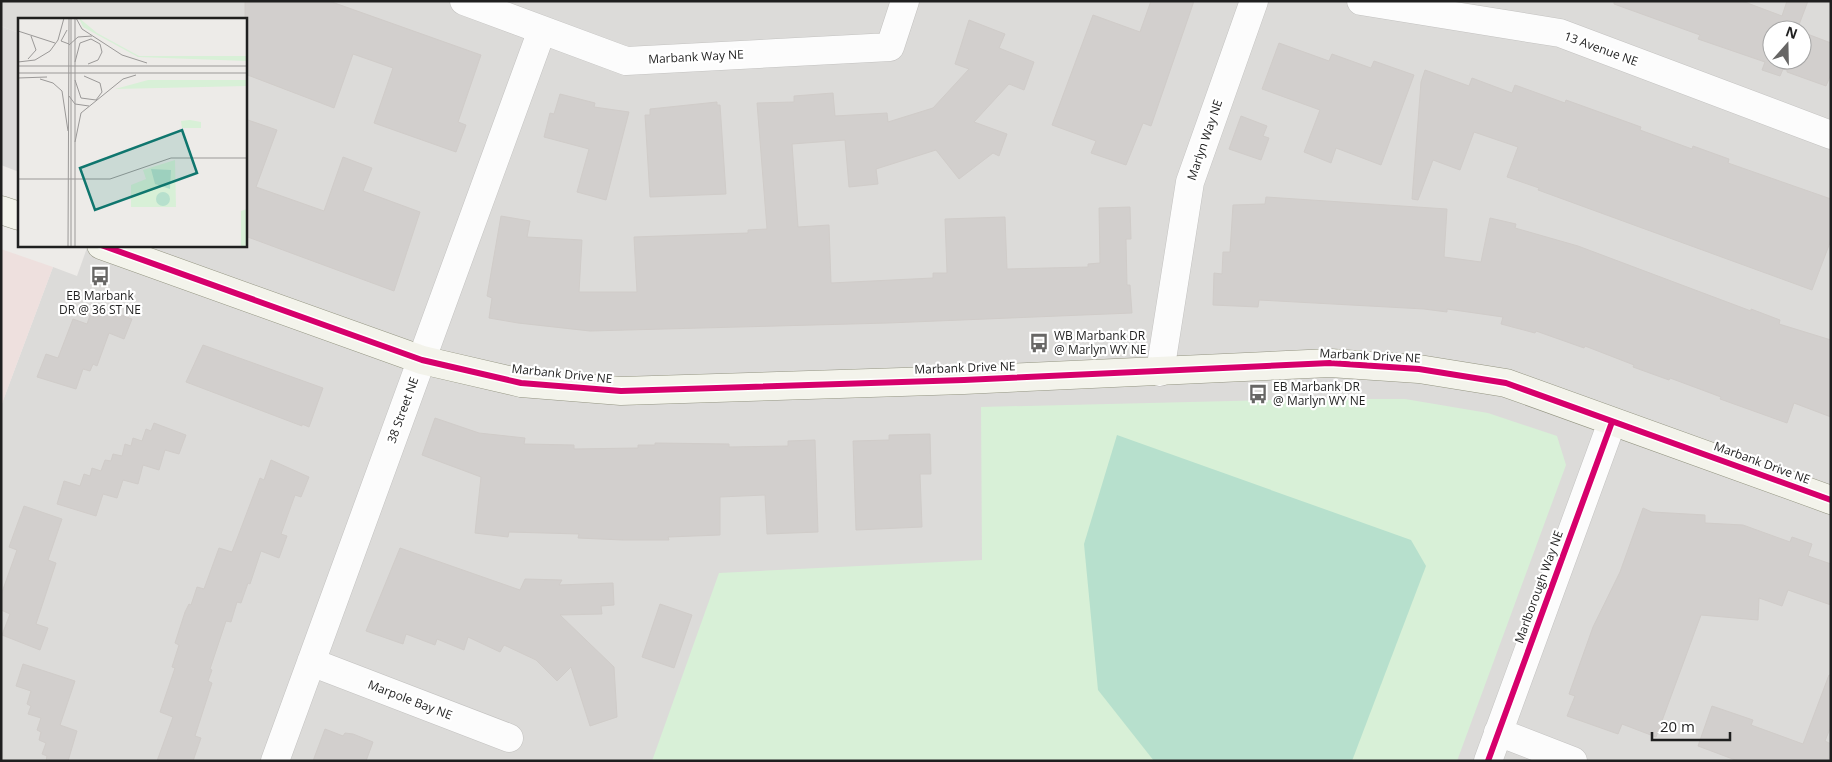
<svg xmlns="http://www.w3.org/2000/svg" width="1832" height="762" viewBox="0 0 1832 762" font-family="'Open Sans',sans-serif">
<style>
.residential{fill:#dcdbd9;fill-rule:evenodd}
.commercial{fill:#eee0de}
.religious{fill:#dbdad9}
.park{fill:#d8f0d7}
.pitch{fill:#b7e0cd}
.building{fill:#d2cfcd;stroke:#d0ccc9}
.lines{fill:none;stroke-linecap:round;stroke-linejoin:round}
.street-casing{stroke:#c3c2c0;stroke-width:29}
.secondary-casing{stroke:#949582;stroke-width:29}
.street{stroke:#fcfcfc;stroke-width:28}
.secondary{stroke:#f3f3eb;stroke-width:28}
.cycleway-casing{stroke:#fff;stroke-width:9}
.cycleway{stroke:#d6006c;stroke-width:6}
.labels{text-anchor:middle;stroke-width:4.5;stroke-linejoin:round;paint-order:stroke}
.street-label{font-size:12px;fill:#1f1f1f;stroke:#fff}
.poi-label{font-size:12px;fill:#1f1f1f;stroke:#fff;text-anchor:start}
.inset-road{fill:none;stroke:#9b9998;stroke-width:1}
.view{fill:#0f766e;fill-opacity:0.15;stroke:#0f766e;stroke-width:2.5}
.inset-edge{fill:none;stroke:#1f1f1f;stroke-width:2.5}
</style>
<rect width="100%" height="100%" fill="#edebe8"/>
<path class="residential" d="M1,1H1831V761H1V406L53,267L77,276L88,245H245V19H19V33L1,26ZM1772,30H1802V60H1772Z"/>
<path class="commercial" d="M1,249L53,267L1,406Z"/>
<path class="religious" d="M1,26L19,33V172L1,165Z"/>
<path class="park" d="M1313,399H1405L1488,413L1557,436L1566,465L1457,761H652L719,573L982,560L981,407Z"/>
<path class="pitch" d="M1117,435L1411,540L1426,566L1352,761H1154L1098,690L1084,544Z"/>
<path class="building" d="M245,1H329L481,55L458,122L466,125L456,152L374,123L393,68L353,54L334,108L245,74Z
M1151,1H1194L1151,126L1143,123L1126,165L1091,153L1096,141L1052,125L1093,15L1140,32Z
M1614,1H1742L1782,16L1787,1H1808L1797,30H1772V60H1802V32L1831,43V74L1826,86L1787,72V70L1783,69L1780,76L1762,70L1765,62L1698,39L1700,35L1614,4Z
M969,20L1005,34L999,48L1034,62L1024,90L1009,84L974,122L1007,134L999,156L993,153L959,179L936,150L876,169L878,184L849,187L845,140L792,144L798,227L829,225L831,283L933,278V273H947L945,219L1005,217L1007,269L1088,267V264L1100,263L1099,208L1130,207L1131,239H1126L1127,285H1130L1132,313L888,323L590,331L518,323L489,318L492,298L487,296L501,216L530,221L527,237L582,240L579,292H637L634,237L748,233V230L767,229L757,103L794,102V96L833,93L835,116L887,113L888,122L933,108L969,69L955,64Z
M1279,43L1329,61L1332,54L1371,68L1374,61L1414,75L1381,165L1336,148L1331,163L1304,152L1320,110L1262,89Z
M1425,70L1469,86L1472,78L1512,93L1515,85L1565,103L1566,100L1641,127L1640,130L1692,149L1693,146L1729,159L1728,163L1831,199V240L1812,290L1538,190L1539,188L1507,177L1518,147L1474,132L1460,170L1433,160L1418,200L1412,199L1421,82Z
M560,94L595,103L594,107L629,112L606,200L577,192L589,149L544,137L550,113L554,114Z
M717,102V105H720L726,194L650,197L645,115H650V109Z
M1241,116L1267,126L1263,136L1269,138L1261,160L1229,149Z
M245,119L277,130L256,187L324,211L343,157L372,168L363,191L420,212L394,291L245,236Z
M1266,197L1447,209L1444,257L1481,262L1490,218L1516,224L1515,228L1578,246L1751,311V309L1780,320L1779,324L1831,340V417L1794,403L1787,423L1720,399L1721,397L1670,378L1669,380L1633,367L1634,365L1585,346L1584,348L1536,331L1535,333L1501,324L1503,317L1447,309V312L1424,309L1259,300L1258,307L1213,305L1214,273L1222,274L1223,252H1230L1233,205L1265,204Z
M94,304L132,319L124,339L109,333L97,366L93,364L90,371L83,369L76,389L37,377L46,354L58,358L73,319L87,324Z
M203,345L323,388L309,427L302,424V426L186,382Z
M435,418L479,433L525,438L524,444L574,445V449L638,448V445H655V443L729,444V447L788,446V441L815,440L818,532L767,534L765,495L720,497V535L668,537L669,540H623L578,538L579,534L509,532L508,537L475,533L481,477L422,455Z
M154,423L186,435L179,454L165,450L159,470L143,465L138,484L123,480L117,498L103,494L96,516L57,504L64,481L80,486L84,474L90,476L92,468L101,471L105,460L111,461L113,454L122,456L125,444L131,446L133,438L142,441L146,429L151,431Z
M930,434L931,474H920L922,527L856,530L853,441L889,440V435Z
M271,460L309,477L301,497L295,495L281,534L287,536L279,558L261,551L250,584L248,583L241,603L237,602L231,622L226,621L210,669L212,670L208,681L212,683L195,736L201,738L193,761H157L173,717L160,712L175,668L172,667L179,645L175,643L185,612L189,604L191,605L197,587L204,589L219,548L232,552L260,478L264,480Z
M24,506L62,519L48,560L56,563L36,624L48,628L40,650L2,635L10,614L1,610V595L17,550L9,547Z
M1643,508L1652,512L1705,515V523L1743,525L1790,542L1792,537L1812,544L1808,556L1831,564V605L1788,590L1782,606L1759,598L1758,620L1701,615L1656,737L1622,724L1618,734L1567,716L1575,696L1569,694L1593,627L1620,572Z
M400,548L520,590L525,579L562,580L559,585L613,583L614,605L601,606L602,614L560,615L614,667L617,717L590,726L571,667L557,681L536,660L504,645L500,652L468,637L464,650L437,639L435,645L406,634L403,644L366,631Z
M660,604L692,615L674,668L642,657Z
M23,664L75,681L60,725L77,731L68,761H46L47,756L42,754L46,743L39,740L41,732L37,730L41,718L28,714L31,706L27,704L31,691L16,686Z
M1829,675H1831V726L1825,741L1831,744V761H1738L1698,746L1712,706L1753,720L1751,725L1803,744Z
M325,729L343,736L345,733L353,734L373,742L366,761H313Z"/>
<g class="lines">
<defs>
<path id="street" d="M464,1L626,61L890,47L905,1
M1361,1L1560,33L1831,135
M1160,372L1190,182L1254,1
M311,662L509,738
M1498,732L1573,761
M275,761L542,30
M1488,761L1612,422"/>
<path id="secondary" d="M1,210L19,216
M101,245L422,360L521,383L621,391L964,380L1330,363L1419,369L1506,383L1831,500"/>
</defs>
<use href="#street" class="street-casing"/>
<use href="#secondary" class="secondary-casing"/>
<use href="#street" class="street"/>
<use href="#secondary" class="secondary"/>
<defs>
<path id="cycleway" d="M101,245L422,360L521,383L621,391L964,380L1330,363L1419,369L1506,383L1831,500
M1488,761L1612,422"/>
</defs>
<use href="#cycleway" class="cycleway-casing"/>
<use href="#cycleway" class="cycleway"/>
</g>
<defs>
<symbol id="bus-bare" viewBox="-9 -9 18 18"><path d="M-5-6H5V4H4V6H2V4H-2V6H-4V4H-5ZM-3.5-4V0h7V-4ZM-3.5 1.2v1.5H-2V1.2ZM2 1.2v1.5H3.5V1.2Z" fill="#676665" stroke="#fff" stroke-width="2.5" paint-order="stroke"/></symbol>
</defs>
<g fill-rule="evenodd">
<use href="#bus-bare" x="86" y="262" width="28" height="28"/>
<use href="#bus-bare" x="1025" y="329" width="28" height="28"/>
<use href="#bus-bare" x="1244" y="380" width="28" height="28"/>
</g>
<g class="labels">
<g class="street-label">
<text transform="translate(1601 49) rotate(20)" y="4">13 Avenue NE</text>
<text transform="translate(696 57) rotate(-3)" y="4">Marbank Way NE</text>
<text transform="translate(1205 140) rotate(-71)" y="4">Marlyn Way NE</text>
<text transform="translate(1370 356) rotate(3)" y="4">Marbank Drive NE</text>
<text transform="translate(965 368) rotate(-2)" y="4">Marbank Drive NE</text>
<text transform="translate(562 374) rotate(6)" y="4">Marbank Drive NE</text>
<text transform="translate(403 410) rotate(-70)" y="4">38 Street NE</text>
<text transform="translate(1762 463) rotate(20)" y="4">Marbank Drive NE</text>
<text transform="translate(1539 587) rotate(-70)" y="4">Marlborough Way NE</text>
<text transform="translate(410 700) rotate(21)" y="4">Marpole Bay NE</text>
</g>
<g class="poi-label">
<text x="100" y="300" text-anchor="middle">EB Marbank<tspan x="100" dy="14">DR @ 36 ST NE</tspan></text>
<text x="1054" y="340">WB Marbank DR<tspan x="1054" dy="14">@ Marlyn WY NE</tspan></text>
<text x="1273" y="391">EB Marbank DR<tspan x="1273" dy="14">@ Marlyn WY NE</tspan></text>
</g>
</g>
<g transform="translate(18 18)">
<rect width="229" height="229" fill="#edebe8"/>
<path d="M61,0L79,15L121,38H229V43L120,39L65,9ZM130,62H229V68L97,71ZM172,102L183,104V110H164L163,103ZM157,142L158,189H113V167L128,161L125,152ZM229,191V229H223V193Z" fill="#d8f0d7"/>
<path d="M133,151L153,152L152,171L137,166ZM138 181a7 7 0 1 1 14 0a7 7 0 1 1-14 0Z" fill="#b7e0cd"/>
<path class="inset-road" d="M53,0V229M57,0V229M58,0L64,11L104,37L129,45M49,12L43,23L51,26M0,13L37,25M51,27L60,19L74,18M10,41L18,32L13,18M0,44L17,42L32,33L40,22L46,0M57,44L62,25L73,21L82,26L84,34L80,42L70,46M0,48H229M0,55H229M0,60L29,59M22,61L35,65L44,73L50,113M57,62L63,80L78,82L84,74L82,65L66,58M51,78L57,86L71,88M57,124L63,95L105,61L118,57M0,161H92L153,140H229M50,229L51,0"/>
<path class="view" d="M164,112L179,155L77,192L62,150Z"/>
<rect width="229" height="229" class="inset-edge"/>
</g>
<rect width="1832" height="762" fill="none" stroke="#1f1f1f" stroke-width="5"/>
<g transform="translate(1787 45) rotate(20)"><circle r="24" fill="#ffffff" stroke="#a5a5a5"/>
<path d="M0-4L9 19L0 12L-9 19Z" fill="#676665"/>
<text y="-8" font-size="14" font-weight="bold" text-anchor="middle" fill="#1f1f1f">N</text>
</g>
<path d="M1652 732v8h78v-8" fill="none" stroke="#1f1f1f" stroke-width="2.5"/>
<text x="1660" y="732" font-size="15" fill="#1f1f1f" stroke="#ffffff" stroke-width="4" paint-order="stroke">20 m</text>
</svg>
